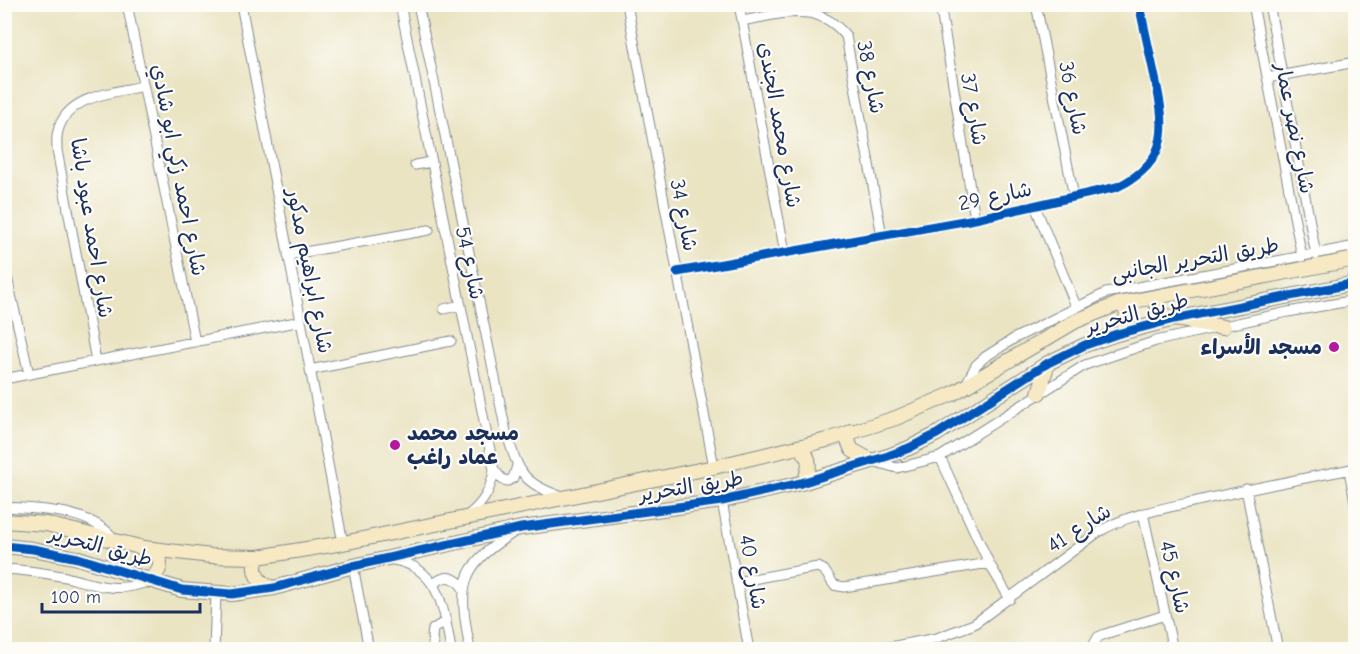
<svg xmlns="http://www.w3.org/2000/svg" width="1360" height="654" viewBox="0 0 1360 654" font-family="'Comic Neue','Playpen Sans Arabic',sans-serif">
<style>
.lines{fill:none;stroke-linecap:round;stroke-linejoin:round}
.street-casing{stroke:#828a90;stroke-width:11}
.secondary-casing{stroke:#828a90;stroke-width:16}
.street{stroke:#fff;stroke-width:9}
.secondary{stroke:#f6e9c3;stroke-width:14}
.cycleway-casing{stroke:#fdfcf7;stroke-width:13}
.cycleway{stroke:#0057b8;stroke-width:9}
.poi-dot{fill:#b5179e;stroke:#fdfcf7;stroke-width:2}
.labels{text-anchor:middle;stroke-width:4.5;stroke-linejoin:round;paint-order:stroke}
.street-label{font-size:21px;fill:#1b2f5e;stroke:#fdfcf7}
.poi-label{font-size:21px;font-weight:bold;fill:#1b2f5e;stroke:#fdfcf7;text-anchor:end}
</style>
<rect width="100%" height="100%" fill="#fdfcf7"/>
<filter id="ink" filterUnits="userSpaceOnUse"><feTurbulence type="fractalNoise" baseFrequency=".0167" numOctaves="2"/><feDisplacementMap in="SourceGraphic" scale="12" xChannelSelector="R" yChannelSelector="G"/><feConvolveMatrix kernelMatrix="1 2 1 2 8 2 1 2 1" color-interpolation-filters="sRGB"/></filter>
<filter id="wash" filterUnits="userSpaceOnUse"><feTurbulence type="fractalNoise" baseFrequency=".008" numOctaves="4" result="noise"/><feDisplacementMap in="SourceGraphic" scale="24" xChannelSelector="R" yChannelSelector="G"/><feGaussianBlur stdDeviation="1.35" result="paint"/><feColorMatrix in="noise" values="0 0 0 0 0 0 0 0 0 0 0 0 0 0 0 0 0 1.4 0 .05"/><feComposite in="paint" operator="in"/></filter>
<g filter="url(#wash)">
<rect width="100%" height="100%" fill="#eae4c3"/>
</g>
<g filter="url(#ink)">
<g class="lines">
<defs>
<path id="street" d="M127,4L195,342
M241,4L343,543
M400,4L494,470C491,489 484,503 468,515
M418,4L506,432C519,471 520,483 563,497
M627,4L714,467
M739,4L785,253
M940,4L975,219
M1036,4L1074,197
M1253,4L1302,257
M1269,4L1316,255
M809,9L836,4
M742,21C783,14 817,0 846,36L882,236
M1267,78L1356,62
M415,165L431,162
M1035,206L1076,306
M288,255L429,230
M4,264L29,374
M677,272L975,219L1117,187C1173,161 1165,123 1154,73C1149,50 1144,27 1139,4
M444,309L461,305
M96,361L57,150C57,144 56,137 58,131C67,95 113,93 143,86
M310,370L451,341
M4,379L301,321
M965,386L976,365L985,357L1015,338L1106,293L1356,246
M940,457L989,563L1010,599
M872,461L897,468L940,457L1085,365L1123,352L1156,341L1288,312L1356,300
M494,470L503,480L508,481L513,478L517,466
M1349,470L1356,507
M1246,489L1278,650
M722,501L749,650
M4,507C41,509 92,509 116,541
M1143,513L1173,650
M393,560C440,567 444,610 451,650
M353,566L369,650
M4,569C25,570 46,573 66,577C96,585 118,594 149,581
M736,582L818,567L824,570L834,585L844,587L989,563
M433,585C444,574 456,575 464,590
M214,650L216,594
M434,650L432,637L433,629L446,621
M470,650C459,588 456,568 513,533
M874,650L937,638L974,624L1097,533C1126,515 1160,509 1193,502C1247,489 1301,479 1356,468
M1091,650L1098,637L1105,634L1165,615"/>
<path id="secondary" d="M1163,295L1159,297L1156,303L1160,313L1174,319L1223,327
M1118,304L1124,307L1127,313L1123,332
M1039,393L1048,363
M851,431L848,441L852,450L872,461
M800,447C812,459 810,468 804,482
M4,521L46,524L144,548L211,556L258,557L343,543L714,467L827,440L896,418L952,394L1076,321L1118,304L1356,259
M4,546L33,549L78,558L182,590L232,594L274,588L353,566L521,528L722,501L801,483L888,456L909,448L937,434L1048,363L1085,345L1117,334L1174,319L1356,283
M258,557C250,571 259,585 274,588
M149,581C161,572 164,561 154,549"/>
</defs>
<use href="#street" class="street-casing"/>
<use href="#secondary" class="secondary-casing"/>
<use href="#street" class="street"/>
<use href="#secondary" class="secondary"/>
<defs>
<path id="cycleway" d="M677,272L975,219L1117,187C1173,161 1165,123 1154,73C1149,50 1144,27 1139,4
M4,546L33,549L78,558L182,590L232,594L274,588L353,566L521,528L722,501L801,483L888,456L909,448L937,434L1048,363L1085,345L1117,334L1174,319L1356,283"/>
</defs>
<use href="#cycleway" class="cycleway-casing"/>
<use href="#cycleway" class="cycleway"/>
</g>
</g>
<g class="poi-dot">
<circle cx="1334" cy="347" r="6"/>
<circle cx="395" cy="445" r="6"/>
</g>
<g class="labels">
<g class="street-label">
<text transform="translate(871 77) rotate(79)" y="7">شارع 38</text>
<text transform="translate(1073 98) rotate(79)" y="7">شارع 36</text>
<text transform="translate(974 109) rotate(80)" y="7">شارع 37</text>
<text transform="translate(780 125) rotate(80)" y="7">شارع محمد الجندى</text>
<text transform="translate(1295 128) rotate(79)" y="7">شارع نصر عمار</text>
<text transform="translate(179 170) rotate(79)" y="7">شارع احمد زكي ابو شادي</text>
<text transform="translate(995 196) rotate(-12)" y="7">شارع 29</text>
<text transform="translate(684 215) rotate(79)" y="7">شارع 34</text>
<text transform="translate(92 228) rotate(81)" y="7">شارع احمد عبود باشا</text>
<text transform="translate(1195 259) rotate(-10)" y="7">طريق التحرير الجانبى</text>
<text transform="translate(470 263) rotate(78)" y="7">شارع 54</text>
<text transform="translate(310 271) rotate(79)" y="7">شارع ابراهيم مدكور</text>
<text transform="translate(1137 313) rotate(-15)" y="7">طريق التحرير</text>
<text transform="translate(691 486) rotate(-9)" y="7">طريق التحرير</text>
<text transform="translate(1079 528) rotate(-33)" y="7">شارع 41</text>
<text transform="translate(101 546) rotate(15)" y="7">طريق التحرير</text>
<text transform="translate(753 572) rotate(80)" y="7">شارع 40</text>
<text transform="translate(1175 577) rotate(77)" y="7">شارع 45</text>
</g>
<g class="poi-label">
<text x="1322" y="354">مسجد الأسراء</text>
<text x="407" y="440" text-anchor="start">مسجد محمد<tspan x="407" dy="24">عماد راغب</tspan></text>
</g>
</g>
<rect width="1360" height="654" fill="none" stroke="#fdfcf7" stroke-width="24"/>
<path d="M42 603v9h158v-9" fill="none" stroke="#1b2f5e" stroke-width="3"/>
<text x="51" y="603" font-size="18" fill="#1b2f5e" stroke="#fdfcf7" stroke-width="4.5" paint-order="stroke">100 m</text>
</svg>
